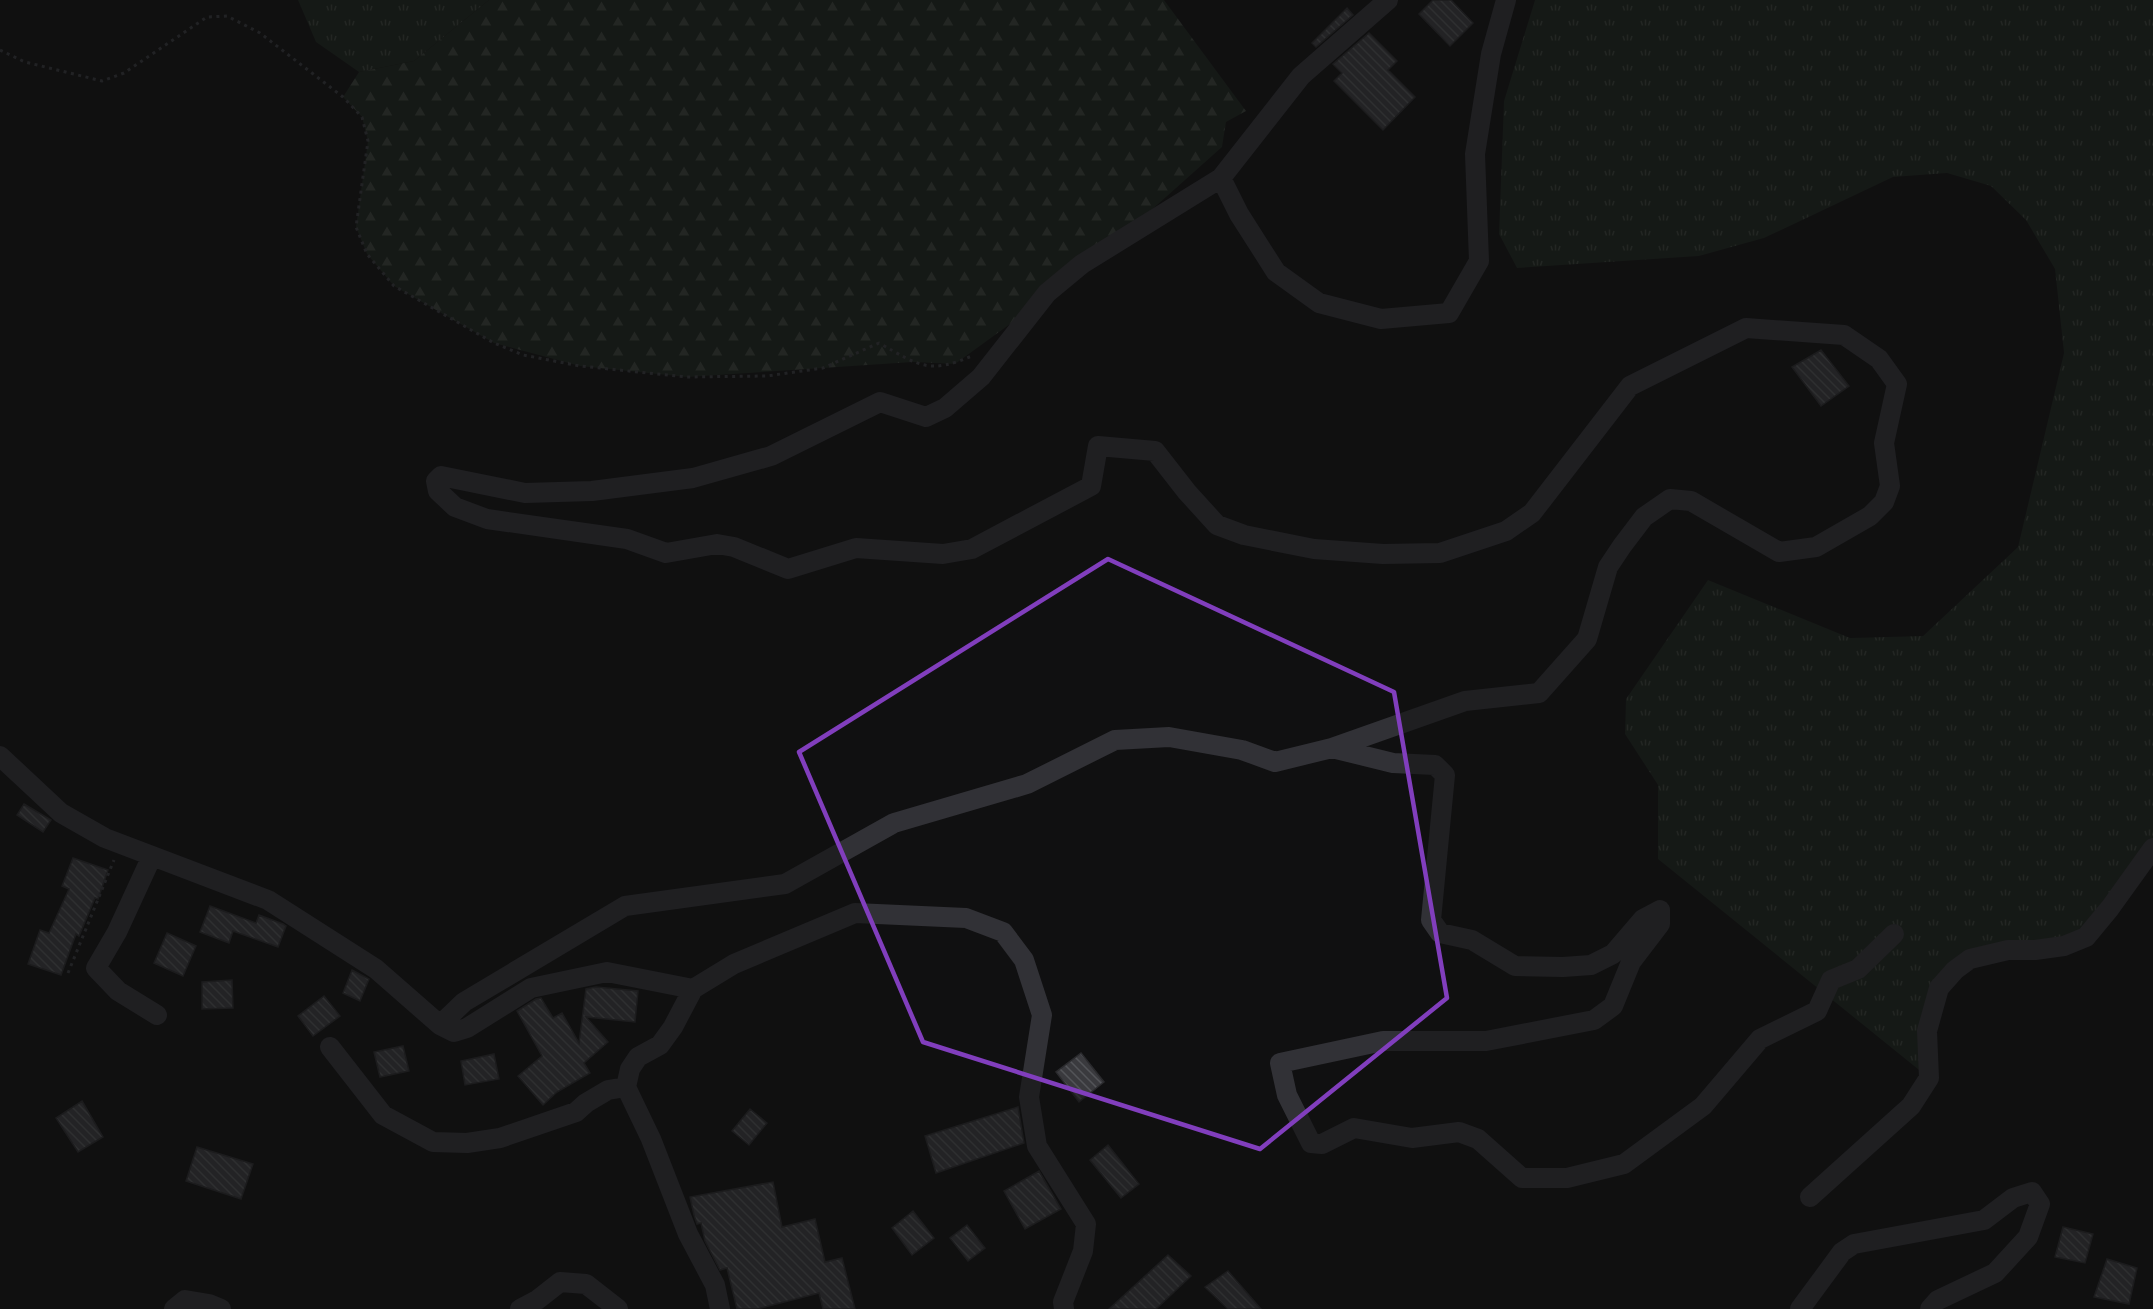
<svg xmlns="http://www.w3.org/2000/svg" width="2153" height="1309" viewBox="0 0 2153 1309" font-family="Karla,sans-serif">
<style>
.grass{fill:url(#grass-tufts)}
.forest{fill:url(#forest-firs)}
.building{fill:url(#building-back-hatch);stroke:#2a2a2d;stroke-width:1.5}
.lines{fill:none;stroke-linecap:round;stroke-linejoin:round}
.path{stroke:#37383d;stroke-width:3;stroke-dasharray:3 4.5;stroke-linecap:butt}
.minor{stroke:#313136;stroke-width:20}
.marked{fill:none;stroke:#813ebd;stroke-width:4.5;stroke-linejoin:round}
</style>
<defs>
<pattern id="grass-tufts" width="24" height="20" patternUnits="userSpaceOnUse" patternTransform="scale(1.5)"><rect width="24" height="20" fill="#1c241d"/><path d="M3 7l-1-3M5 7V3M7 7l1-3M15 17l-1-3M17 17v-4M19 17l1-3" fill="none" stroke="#3a413b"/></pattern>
<pattern id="forest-firs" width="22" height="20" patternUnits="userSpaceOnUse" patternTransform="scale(1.5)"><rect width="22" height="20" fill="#1c241d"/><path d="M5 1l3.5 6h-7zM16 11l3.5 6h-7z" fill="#3a413b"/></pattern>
<pattern id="building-back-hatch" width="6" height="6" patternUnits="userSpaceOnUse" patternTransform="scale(1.5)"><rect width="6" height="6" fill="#3a3a3e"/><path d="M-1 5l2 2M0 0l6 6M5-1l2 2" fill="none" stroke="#535458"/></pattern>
</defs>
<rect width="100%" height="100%" fill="#101011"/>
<path class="grass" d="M298,0H489L414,61L359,72L316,42Z
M1535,0H2153V848L2086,937L1970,959L1939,988L1929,1078L1658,859V785L1625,734L1626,699L1708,580L1850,638L1923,636L2018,547L2064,353L2055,269L2026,220L1991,186L1947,173L1893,177L1764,238L1699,256L1517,268L1499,234L1504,101Z"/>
<path class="forest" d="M489,0H1164L1246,111L1226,122L1222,147L1082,272L955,364L913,362L687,377L580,366L494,343L394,286L367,254L356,227L368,141L362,117L343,97L359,72L414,61Z"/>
<path class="building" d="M1433,0H1451L1473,23L1450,46L1419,14Z
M1347,8L1353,15L1316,47L1312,43Z
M1369,33L1397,61L1388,70L1415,97L1383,130L1334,81L1342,73L1333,64Z
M1821,350L1849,386L1821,406L1792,367Z
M24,804L51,820L43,832L17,815Z
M73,858L108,870L98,899L95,898L79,936L76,934L61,975L28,964L40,930L49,933L69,889L62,886Z
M210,906L256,923L259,915L283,924L286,926L278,947L233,931L229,943L200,932Z
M167,933L196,946L183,976L154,963Z
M352,970L369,979L360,1001L343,993Z
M232,980L233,1008L202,1009V982Z
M596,987L638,991L635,1022L586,1017L608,1042L584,1063L590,1073L557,1092L543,1105L518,1076L542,1056L517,1011L536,999L541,998L553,1018L562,1013L579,1043L586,989Z
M324,996L340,1016L313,1036L298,1016Z
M403,1046L409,1071L380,1077L374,1052Z
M1081,1053L1104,1082L1079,1102L1056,1072Z
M494,1054L499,1079L465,1085L461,1061Z
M82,1101L103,1137L78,1152L56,1118Z
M1018,1107L1024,1143L936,1173L925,1136Z
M750,1109L767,1123L749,1145L732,1131Z
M1108,1145L1139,1184L1121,1198L1090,1160Z
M197,1147L253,1164L241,1199L186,1181Z
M1039,1171L1061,1209L1025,1229L1004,1191Z
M773,1182L782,1227L815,1219L825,1262L842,1258L855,1309H823L819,1293L757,1309H737L727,1268L720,1270L705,1241L701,1223L697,1224L694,1215L690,1197Z
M913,1211L934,1238L912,1255L892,1228Z
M967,1225L985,1248L968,1261L950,1238Z
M2063,1227L2093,1234L2085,1263L2055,1257Z
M1168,1255L1191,1276L1156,1309H1109Z
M2107,1259L2137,1268L2129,1304L2094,1297Z
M1228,1271L1261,1309H1228L1205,1287Z"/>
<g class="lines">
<path class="path" d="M0,50L25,62L102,81L124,73L207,17L227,16L260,33L343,97L362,117L368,141L356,227L367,254L394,286L494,343L523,355L580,366L687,377L767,376L823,368L879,343C920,366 929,375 974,355
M68,973L114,860"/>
<path class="minor" d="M1221,178L1239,214L1276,272L1319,303L1381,319L1449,313L1479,261L1475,154L1491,54L1506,0
M1332,748L1393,763L1435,765L1445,775L1431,920L1440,933L1472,940L1515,966L1563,967L1591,965L1613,954L1643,919L1660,910V924L1631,962L1613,1006L1594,1020L1486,1041H1383L1280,1063L1287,1095L1311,1143L1322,1144L1354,1128L1412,1138L1459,1132L1478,1139L1522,1178H1567L1624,1164L1703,1106L1760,1039L1817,1011L1831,980L1858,969L1894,934
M0,756L61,813L105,838L268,900L376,969L440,1025L454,1032L467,1028L531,988L607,972L693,989L734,964L855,913L966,918L1003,932L1024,960L1042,1015L1029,1097L1037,1146L1086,1224L1083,1251L1063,1302L1064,1309
M152,856L117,932L96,968L118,991L157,1015
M693,989L673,1027L660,1045L638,1057L630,1069L626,1087L651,1139L688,1234L715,1285L720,1309
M440,1025L464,1002L625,906L785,884L894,823L1027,784L1115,740L1169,737L1242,750L1275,762L1332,748L1465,701L1539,693L1587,639L1608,567L1622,546L1644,517L1670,499L1691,501L1779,552L1816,547L1870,516L1884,502L1890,486L1884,443L1897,384L1879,359L1844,335L1746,328L1630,386L1532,513L1506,531L1440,553L1383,554L1314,549L1244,535L1217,525L1187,492L1155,451L1098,446L1091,486L972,549L943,554L856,548L788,569L734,547L717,544L666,553L627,539L487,519L455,507L438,491L436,481L441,476L525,493L592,491L693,478L771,456L880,402L926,417L945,408L981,377L1047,293L1082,264L1221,178L1301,76L1388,0
M330,1047L383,1115L433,1142L467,1143L500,1138L576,1112L586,1103L608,1090L626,1087
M1810,1197L1911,1106L1929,1078L1927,1031L1939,988L1955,970L1970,959L2008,950H2035L2064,946L2086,937L2110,908L2153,848
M174,1309L185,1300L209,1304L221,1309
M520,1309L537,1300L560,1282L586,1284L618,1309
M1800,1309L1842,1252L1854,1244L1984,1220L2013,1198L2032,1192L2040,1204L2028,1237L1995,1273L1938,1300L1930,1309"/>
</g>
<path d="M0 0H2153V1309H0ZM1108,559L1394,692L1447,998L1260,1149L923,1042L799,752Z" fill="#101011" fill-opacity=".55" fill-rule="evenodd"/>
<path class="marked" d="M1108,559L1394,692L1447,998L1260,1149L923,1042L799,752Z"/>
</svg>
